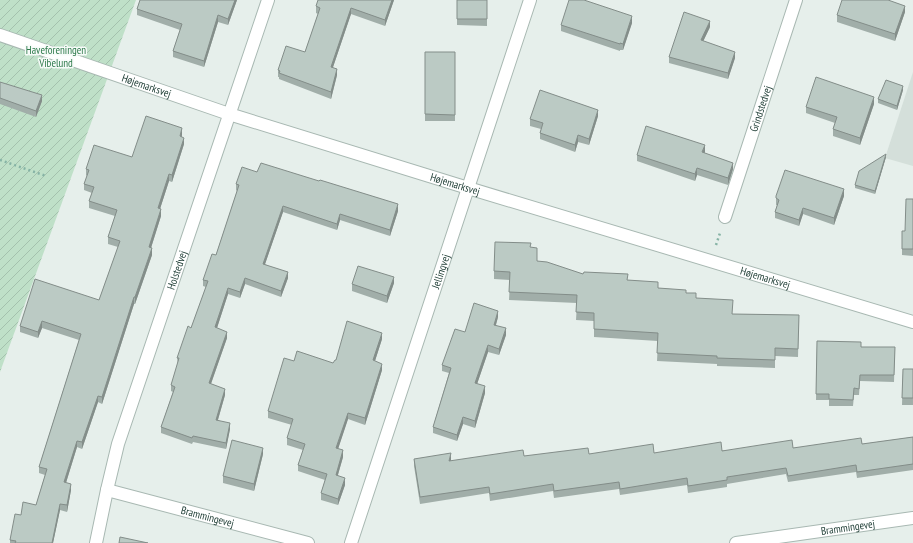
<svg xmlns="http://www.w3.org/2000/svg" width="913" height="543" viewBox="0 0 913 543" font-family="'PT Sans Narrow',sans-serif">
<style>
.built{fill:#d4dfda}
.garden{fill:url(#garden-furrows)}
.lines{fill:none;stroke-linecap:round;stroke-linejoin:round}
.minor-casing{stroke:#a8b8b2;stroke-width:14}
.path{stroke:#86b3a5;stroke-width:2.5;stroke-dasharray:2 3;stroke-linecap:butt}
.minor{stroke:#fff;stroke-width:12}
.wall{fill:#a1aea9}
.shaded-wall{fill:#838d89}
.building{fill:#bbcac4;stroke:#838d89}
.labels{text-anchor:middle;stroke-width:3;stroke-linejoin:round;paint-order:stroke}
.park-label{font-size:11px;fill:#2d7a4b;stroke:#f7fbf9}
.street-label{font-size:11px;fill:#24423a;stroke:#f7fbf9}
</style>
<defs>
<pattern id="garden-furrows" width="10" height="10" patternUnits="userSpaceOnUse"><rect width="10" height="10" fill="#bfe0c8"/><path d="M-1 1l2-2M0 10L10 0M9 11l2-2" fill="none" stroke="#a4c1ad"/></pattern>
</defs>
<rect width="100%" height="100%" fill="#e6efeb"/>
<path class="built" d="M913,72V166L885,158Z"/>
<path class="garden" d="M0,0H136L0,372Z"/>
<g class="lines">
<defs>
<g id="minor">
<path id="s1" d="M0,35L229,114L468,188L913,322"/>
<path id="s2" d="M725,217L796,0"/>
<path id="s3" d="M107,490L308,543"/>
<path id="s4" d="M96,543L107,490L118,444L268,0"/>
<path id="s5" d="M351,543L530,0"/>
<path id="s6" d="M736,543L913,518"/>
</g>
</defs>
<use href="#minor" class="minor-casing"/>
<path class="path" d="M0,160L46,176
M716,245L720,233"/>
<use href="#minor" class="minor"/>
</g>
<path class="wall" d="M140,0H237L228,25L218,22L204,67L173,57V51L180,30L137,15V9Z
M394,0L385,26L351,14L333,67L337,75L331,99L279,79V77H278V70L305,52L318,14L316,13V6Z
M457,0H487V26L457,25Z
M905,12L895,41L837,22V15Z
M632,23L623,50H620V51L561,31V25Z
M710,27L703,41L735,58L728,79L669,63V57Z
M425,52H455V121H425Z
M0,82L42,101L36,117L0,104Z
M903,90L897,110L878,103V99Z
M874,104L860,145L833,136V129L835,123L806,113V107Z
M598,116L589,145L578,142L575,152L540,139V133L541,129L530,126V119Z
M182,135V137L184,144L172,182L169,181L160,209L161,216L151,248L152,255L135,304H134L102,404L98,402L82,449L77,447L66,483L71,490L67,512L60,510L53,543H10V540L21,515L36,505L45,475L39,473V467L79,340L42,328L38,338L20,332V326L99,300L118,247L108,244V237L115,216L89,208V201L92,193L84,190V184L87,176L86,175V169L132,157Z
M705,152L704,153L733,169L728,185L697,175L695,181L637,161V155Z
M886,157L875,194L855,188V185Z
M257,172L398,211L390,236L340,220L337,230L283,212L265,264L288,278L281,297L245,284L240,298L228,294L217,328L227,338L211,384L225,395L218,420L230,429L226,449L193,442L192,444L161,433V427L173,392L171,391V385L178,364L177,358L191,328L206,287L203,286V280L216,255L237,191L236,190V184Z
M776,196H844L834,225L803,214L799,226L775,218V212L777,205H776Z
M913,199V256L902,255V231H905Z
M530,247L537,261L583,274L628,280L658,288L686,293L696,298L732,314L799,315L798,357L775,356V368L717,366V364L657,361L658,341L594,337V321L576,320L577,303L509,300L510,280L494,279V271Z
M394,283L387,303L352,291V284Z
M498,317L496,325L506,335L499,355L488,352L477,384L485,393L475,428L463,424L457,441L433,433V427L449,373L442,371V365L465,332Z
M382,339L375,361L382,370L365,425L348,419L338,449L343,457L338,475L345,485L338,505L321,500V493L325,480L298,471V465L303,450L287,445V438L292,425L268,418V411L294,361L333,363L336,360Z
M817,341L861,347H895L894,382L860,381L859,395H854L853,406H829V400H816Z
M903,369H913V405H902Z
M913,437V470L857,478L856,472L788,482L786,474L727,484V487L688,493L687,485L620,495L619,489L554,498L553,491L490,501L489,493L420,504L414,466V459L451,460V461L524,456L654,453L793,448L862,444Z
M263,454L254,491L223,483V476Z"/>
<path class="shaded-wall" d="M235,0H237L228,25V19Z
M392,0H394L385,26V20Z
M905,6V12L895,41V34Z
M351,8V14L331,73V67Z
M218,15V22L204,67V61Z
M632,16V23L623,50V44Z
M710,21V27L701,46V40Z
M735,52V58L728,79V73Z
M337,69V75L331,99V92Z
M903,86V90L897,110V106Z
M42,95V101L36,117V111Z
M874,97V104L860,145V138Z
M598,110V116L589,145V139Z
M182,128V135L180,143V136Z
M578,135V142L575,152V145Z
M184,138V144L172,182V175Z
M705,145V152L702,159V152Z
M886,154V157L875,194V191Z
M733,163V169L728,185V178Z
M697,168V175L695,181V174Z
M169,174V181L158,215V208Z
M844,189V196L834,225V218Z
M398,204V211L390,236V230Z
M283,206V212L263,270V264Z
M803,208V214L799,226V220Z
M161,209V216L149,254V247Z
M340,214V220L337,230V224Z
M152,248V255L135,304V297Z
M288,272V278L281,297V291Z
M394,277V283L387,303V296Z
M245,278V284L240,298V292Z
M228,288V294L215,334V327Z
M134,297V304L102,404V397Z
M498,311V317L494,331V325Z
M42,321V328L38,338V332Z
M506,328V335L499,355V349Z
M227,332V338L209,389V383Z
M382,333V339L373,367V360Z
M488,345V352L475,390V383Z
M382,364V370L365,425V418Z
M485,386V393L475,428V421Z
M225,389V395L216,426V420Z
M98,396V402L82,449V442Z
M348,413V419L336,455V448Z
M463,417V424L457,441V435Z
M230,423V429L226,449V443Z
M77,441V447L64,489V482Z
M263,448V454L254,491V484Z
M343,450V457L336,481V475Z
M451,453V460L449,468V461Z
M345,478V485L338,505V499Z
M71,484V490L67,512V505Z
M60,504V510L53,543H52Z"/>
<path class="building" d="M140,0H235L228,19L218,15L204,61L173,51L182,24L137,9Z
M318,0H392L385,20L351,8L331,67L337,69L331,92L279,73L280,71L278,70L286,46L305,52L320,8L316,6Z
M457,0H487V19H457Z
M569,0H584L632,16L623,44L620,43V44L561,25Z
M842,0H888L905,6L895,34L837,15Z
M684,12L710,21L701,40L735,52L728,73L669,57Z
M425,52H455V115L425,114Z
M816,77L874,97L860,138L833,129L837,117L806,107Z
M886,80L903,86L897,106L878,99Z
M0,82L42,95L36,111L0,98Z
M540,90L598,110L589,139L578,135L575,145L540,133L543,123L530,119Z
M146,116L182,128L180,136L184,138L172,175L169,174L158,208L161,209L149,247L152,248L135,297H134L102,397L98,396L82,442L77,441L64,482L71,484L67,505L60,504L52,543H15L16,541L10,540L15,514L21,515L23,502L36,505L47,469L39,467L81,334L42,321L38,332L20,326L35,279L99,300L120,241L108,237L117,210L89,201L94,187L84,184L89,170L86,169L94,145L132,157Z
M646,126L705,145L702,152L733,163L728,178L697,168L695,174L637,155Z
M886,154L875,191L855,185L859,171Z
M261,163L319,181L320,180L398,204L390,230L340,214L337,224L283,206L263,264L288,272L281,291L245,278L240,292L228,288L215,327L227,332L209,383L225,389L216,420L230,423L226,443L193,436L192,438L161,427L175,387L171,385L179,358H177L188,326L191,328L208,281L203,280L212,254L216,255L239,185L236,184L242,167L257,172Z
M785,170L844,189L834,218L803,208L799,220L775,212L779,200L776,198V196Z
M906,199H913V249H902V231H905Z
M495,242L531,243L530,247L537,248V261L547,262L583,274L584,272L628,274L627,280L658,282V288L686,290V293H696V298L733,300L732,314L799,315L798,349L775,348V360L717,358V356L657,353L658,333L594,329V313L576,312L577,295L509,292L510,272L494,271Z
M358,266L394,277L387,296L352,284Z
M474,303L498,311L494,325L506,328L499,349L488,345L475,383L485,386L475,421L463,417L457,435L433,427L451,368L442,365L455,329L465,332Z
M347,321L382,333L373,360L382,364L365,418L348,413L336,448L343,450L336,475L345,478L338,499L321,493L327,474L298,465L305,444L287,438L293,419L268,411L284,358L294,361L297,351L333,363L335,360H336Z
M817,341L861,342V347H895L894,375H860L859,389L854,388L853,400L829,399V394H816Z
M903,369H913V398H902Z
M913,437V464L857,472L856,465L788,476L786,468L727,477V480L688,486L687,478L620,489L619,482L554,491L553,484L490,494L489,487L420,497L414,459L451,453L449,461L523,450L524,456L588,448L589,454L653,444L654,453L721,442L722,451L792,440L793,448L861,438L862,444Z
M232,440L263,448L254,484L223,476Z
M120,537L148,543H119Z"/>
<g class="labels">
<g class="park-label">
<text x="56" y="54">Haveforeningen<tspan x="56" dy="13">Vibelund</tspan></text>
</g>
<g class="street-label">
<text dy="4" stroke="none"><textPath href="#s1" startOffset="155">Højemarksvej</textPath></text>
<text dy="4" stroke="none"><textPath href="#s2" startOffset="114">Grindstedvej</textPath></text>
<text dy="4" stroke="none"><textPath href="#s1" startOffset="479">Højemarksvej</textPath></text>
<text dy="4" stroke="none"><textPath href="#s4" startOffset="285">Holstedvej</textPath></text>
<text dy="4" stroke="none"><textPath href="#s5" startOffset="286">Jellingvej</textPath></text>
<text dy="4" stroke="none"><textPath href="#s1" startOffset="803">Højemarksvej</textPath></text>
<text dy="4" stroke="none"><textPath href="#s3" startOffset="104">Brammingevej</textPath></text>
<text dy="4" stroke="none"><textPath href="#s6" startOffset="113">Brammingevej</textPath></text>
</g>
</g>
</svg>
